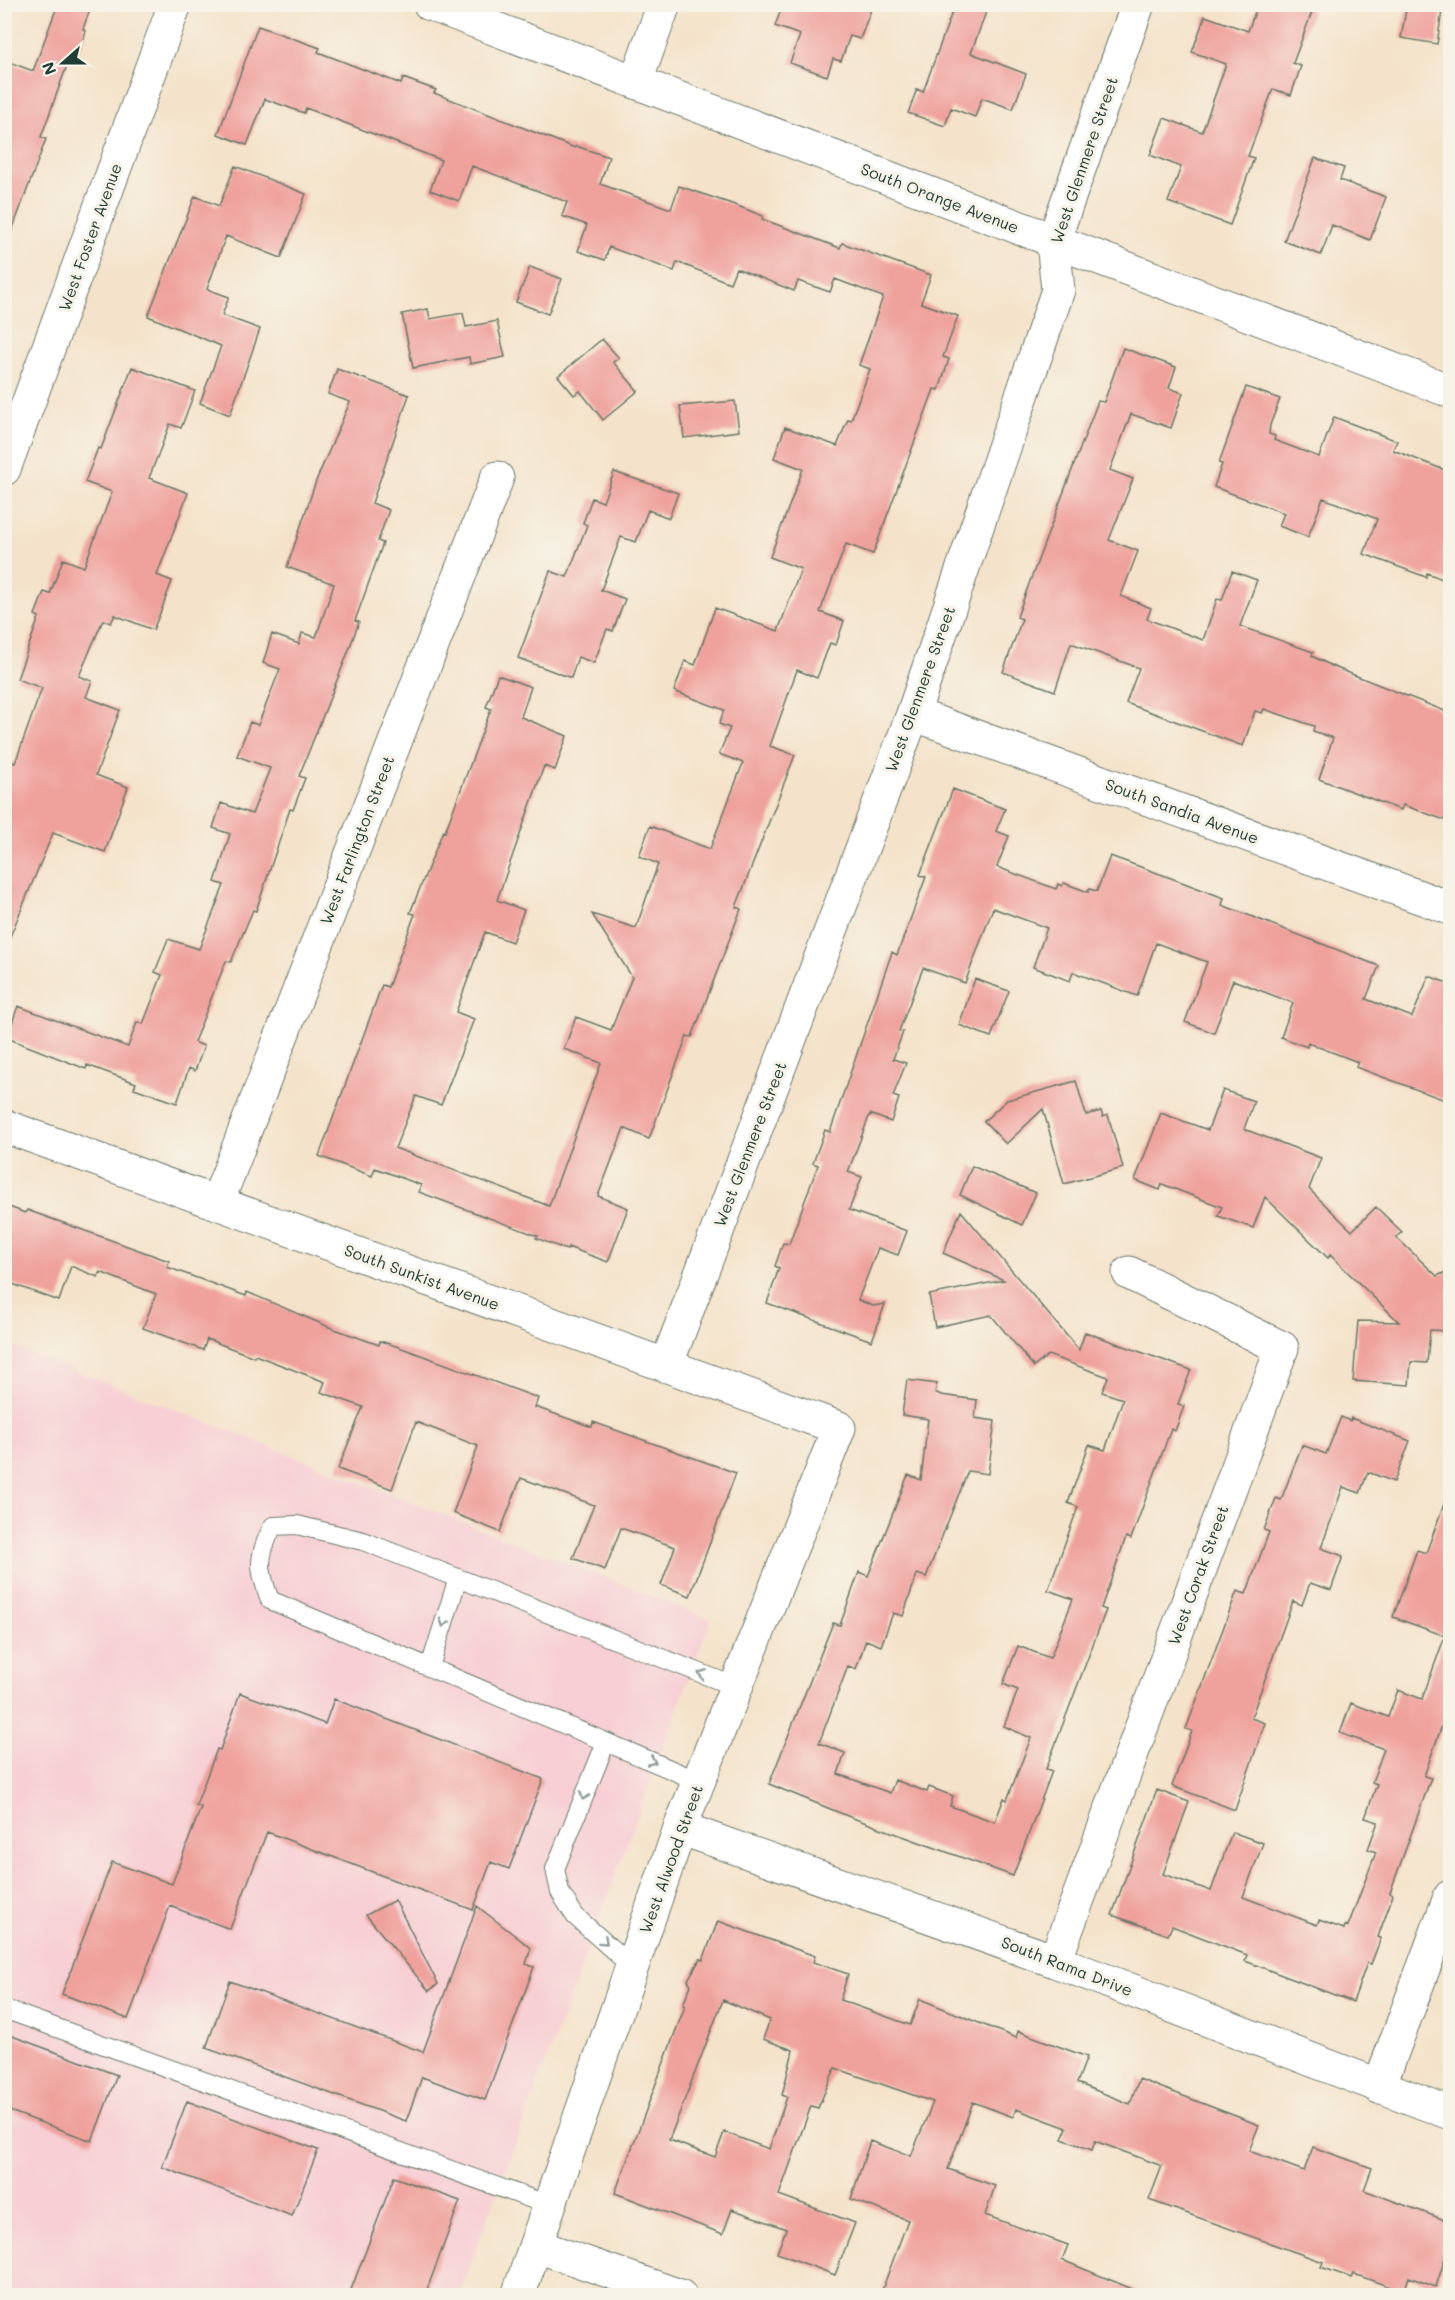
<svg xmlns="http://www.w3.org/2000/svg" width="1455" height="2300" viewBox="0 0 1455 2300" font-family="Mali,sans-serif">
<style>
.built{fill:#f7cfd4}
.building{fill:#efa19c;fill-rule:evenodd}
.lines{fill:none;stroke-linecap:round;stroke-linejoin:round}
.lane-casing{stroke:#6a7768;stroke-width:20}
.street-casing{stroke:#6a7768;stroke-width:35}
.secondary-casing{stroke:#6a7768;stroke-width:35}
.lane{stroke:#fff;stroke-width:18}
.street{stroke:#fff;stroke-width:33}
.secondary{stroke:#fff;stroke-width:33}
.oneway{stroke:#8f9e9a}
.labels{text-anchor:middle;stroke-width:6;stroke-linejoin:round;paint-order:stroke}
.street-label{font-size:16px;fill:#1f3d34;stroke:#f7f3e8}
</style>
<rect width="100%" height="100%" fill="#f7f3e8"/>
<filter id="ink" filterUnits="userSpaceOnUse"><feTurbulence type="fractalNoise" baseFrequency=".0167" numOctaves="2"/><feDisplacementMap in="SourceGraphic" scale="12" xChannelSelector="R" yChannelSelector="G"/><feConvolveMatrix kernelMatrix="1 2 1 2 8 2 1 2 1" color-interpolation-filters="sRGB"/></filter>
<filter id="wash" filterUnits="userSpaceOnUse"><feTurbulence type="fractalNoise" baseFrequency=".008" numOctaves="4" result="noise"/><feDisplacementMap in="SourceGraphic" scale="24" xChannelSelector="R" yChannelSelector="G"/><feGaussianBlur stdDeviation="1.35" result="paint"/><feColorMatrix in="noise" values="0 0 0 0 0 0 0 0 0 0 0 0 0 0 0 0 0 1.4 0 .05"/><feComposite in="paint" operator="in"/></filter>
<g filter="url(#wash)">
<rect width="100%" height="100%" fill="#f4e3ca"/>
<path class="built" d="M4,1343L711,1619L459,2295H5Z"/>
<g id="blocks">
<path class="building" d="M58,4H92L83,29L86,31L76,59L70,57L41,137L46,139L8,241H4V150L12,127L4,124V60L33,71Z
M783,4H873L860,39L850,36L841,61L833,59L827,76L790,63L800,35L775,26Z
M955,4H989L971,53L1026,74L1013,109L982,98L975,117L951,108L945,126L908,113L917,89L923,92Z
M1258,4H1315L1293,63L1301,66L1291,95L1273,89L1248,156L1254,158L1230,225L1168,202L1181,167L1150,155L1164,118L1202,132L1226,64L1192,52L1205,16L1248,31Z
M1407,4H1443L1437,44L1401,38Z
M258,26L320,48L318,52L401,84L403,78L436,90L434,93L575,148L576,146L609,157L600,184L671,209L679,186L735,205L763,216L762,219L840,248L842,243L931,275L921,303L958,316L943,357L949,359L939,390L934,389L873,554L846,544L820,612L844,621L836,645L830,643L817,678L797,670L770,746L795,755L736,907L741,909L692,1037L687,1036L649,1139L624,1128L598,1196L628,1208L608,1262L568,1247L567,1250L536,1238L538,1236L419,1192L421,1185L375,1168L372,1176L319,1156L382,985L388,987L415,914L410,913L443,831L445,832L491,709L486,707L498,675L531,687L521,717L567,736L555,770L544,766L497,900L524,910L512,942L485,932L456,1012L474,1019L441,1105L416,1096L395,1148L549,1206L601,1063L564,1049L576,1017L611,1030L632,977L592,914L636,928L658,864L639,856L650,826L710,849L743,763L719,754L730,728L719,724L724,710L674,691L685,661L695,665L715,608L778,631L801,569L770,557L803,469L774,458L785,427L837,446L848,419L851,420L870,369L859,365L883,297L835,279L830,292L798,281L794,291L736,268L730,283L677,262L674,271L609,247L605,260L578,251L587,225L562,216L567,202L472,166L459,201L430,190L441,160L306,108L304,113L265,99L247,145L218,134Z
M1315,158L1344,168L1340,180L1386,197L1370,240L1332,225L1321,255L1284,241Z
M235,166L306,194L281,258L226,236L207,289L229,297L222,315L260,329L230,415L200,403L221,346L148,316L195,196L219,206Z
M530,267L562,279L548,314L516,302Z
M428,309L430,319L463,313L466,327L497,321L505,357L470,364L469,357L413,368L402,314Z
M602,339L619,358L613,362L638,391L603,420L580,391L574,395L558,376Z
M1123,348L1176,367L1169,388L1183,393L1171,428L1131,414L1110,470L1133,479L1109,540L1138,551L1121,596L1151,608L1147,619L1203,640L1217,599L1222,600L1232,571L1257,580L1240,626L1313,652L1312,656L1334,667L1450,713V822L1403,805L1401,810L1319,779L1333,738L1313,731L1314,726L1264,709L1262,713L1255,711L1243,746L1126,703L1139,668L1071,643L1055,691L1003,672L1022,619L1017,617L1029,584L1098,401L1104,402Z
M132,367L195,391L181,428L170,424L149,478L188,493L157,575L172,581L161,611L153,630L115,615L111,623L103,620L79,676L92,681L86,697L120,710L96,775L128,787L105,852L53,833L4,951V760L15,763L42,688L17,679L39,617L35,615L44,592L50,594L63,559L84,567L112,492L85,482L98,448L101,449Z
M337,369L409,395L372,503L389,510L378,541L383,543L355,621L359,622L347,655L299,776L305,778L293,810L290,809L256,911L253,910L231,962L226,961L194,1042L204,1046L195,1071L189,1068L177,1103L134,1088L136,1083L87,1065L86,1069L7,1038L18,1006L128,1047L137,1022L143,1024L162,975L155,972L168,939L199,949L224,885L215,882L230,834L213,828L221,803L252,814L270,768L237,756L250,722L258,725L280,669L263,663L272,634L299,644L302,633L316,637L334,584L287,567L316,481L350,402L328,394Z
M1246,387L1280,399L1270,425L1269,434L1275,436L1274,440L1319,457L1334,417L1397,441L1393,450L1450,472V582L1427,573L1426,577L1364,554L1377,519L1323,498L1308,537L1279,526L1284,513L1214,487L1222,464L1219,463Z
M735,401L739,431L684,438L680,406Z
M614,472L678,493L669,518L648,510L636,542L621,537L601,590L625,599L613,631L607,629L594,663L578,657L571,678L518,658L550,571L567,577L587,525L583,523L592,498L603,502Z
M953,789L1005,809L996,831L1009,836L997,867L1056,889L1058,884L1062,886L1064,883L1088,892L1089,889L1097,891L1110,856L1163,875L1224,898L1222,905L1379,966L1366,999L1412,1017L1429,976L1450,984V1102L1356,1067L1358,1062L1308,1043L1307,1047L1281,1037L1293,1003L1233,980L1214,1033L1185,1022L1207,962L1156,943L1137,996L1073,972L1070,981L1033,967L1047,928L993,908L965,983L923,968L899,1031L903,1032L893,1059L906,1063L893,1096L899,1098L891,1122L870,1114L848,1172L862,1177L849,1210L907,1231L898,1255L878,1248L858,1300L873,1306L885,1304L872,1341L767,1303L779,1268L775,1266L783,1243L789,1244L818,1165L813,1163L825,1130L830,1132L892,952L897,955L926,877L920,875Z
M975,979L1009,991L991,1037L959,1025Z
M1076,1081L1086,1115L1101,1111L1103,1117L1108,1115L1123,1168L1064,1184L1043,1109L1006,1144L984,1121L1007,1100Z
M1223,1090L1254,1101L1244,1129L1321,1158L1309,1189L1352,1231L1376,1207L1402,1232L1396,1237L1437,1276L1450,1270V1331L1430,1330L1427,1363L1411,1362L1409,1385L1353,1381L1358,1321L1399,1322L1330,1255L1328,1258L1265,1197L1253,1228L1218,1216L1222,1207L1162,1184L1160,1190L1135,1180L1161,1113L1208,1130Z
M972,1166L1036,1193L1022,1225L960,1195Z
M4,1205L25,1213L27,1210L169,1261L167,1267L246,1296L247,1292L329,1327L379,1345L380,1341L399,1347L538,1398L535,1407L592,1427L593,1422L736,1473L690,1596L661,1585L675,1547L621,1528L605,1570L573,1558L594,1505L521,1478L500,1532L453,1513L478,1446L416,1422L392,1489L338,1469L363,1407L321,1392L325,1382L255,1355L254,1357L207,1339L203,1350L143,1328L156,1294L100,1272L98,1277L71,1266L59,1301L4,1281Z
M961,1211L1079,1350L1085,1332L1191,1370L1178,1404L1184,1406L1175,1431L1171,1429L1131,1539L1126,1537L1101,1608L1106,1610L1046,1769L1052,1771L1013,1876L850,1817L769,1784L833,1623L840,1625L859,1572L868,1576L908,1475L921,1480L928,1419L902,1415L907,1380L937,1384L935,1392L941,1395L977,1400L975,1418L995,1421L988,1474L968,1471L926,1577L917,1574L903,1616L893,1613L881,1646L866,1640L856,1669L848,1666L819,1743L845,1753L838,1774L890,1793L895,1780L927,1792L929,1787L953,1796L950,1806L995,1822L1004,1798L1007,1800L1031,1738L1004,1726L1018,1690L1003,1684L1018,1646L1050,1658L1073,1599L1048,1590L1078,1507L1068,1503L1089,1445L1105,1450L1123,1399L1102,1392L1108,1377L1048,1355L1034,1367L991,1315L935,1327L929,1295L1004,1280L943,1253Z
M1341,1417L1350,1421L1351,1418L1410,1441L1394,1482L1368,1472L1360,1493L1343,1487L1321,1548L1343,1556L1331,1590L1310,1583L1302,1605L1293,1601L1251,1718L1265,1723L1235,1810L1172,1786L1192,1731L1186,1729L1237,1591L1246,1594L1269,1532L1264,1530L1276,1498L1281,1500L1302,1445L1326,1454Z
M1447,1496H1450V1703L1424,1776L1431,1778L1390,1893L1393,1895L1378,1937L1381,1938L1371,1964L1367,1963L1353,2002L1245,1961L1247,1955L1172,1926L1168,1935L1112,1915L1157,1790L1189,1802L1163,1874L1211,1891L1232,1832L1263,1843L1243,1897L1317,1925L1319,1920L1344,1929L1345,1925L1348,1926L1376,1852L1368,1849L1378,1822L1365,1818L1377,1784L1372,1782L1384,1749L1340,1733L1351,1703L1388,1717L1398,1690L1422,1699L1445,1636L1393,1617L1417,1550L1426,1553Z
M240,1693L325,1724L334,1699L543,1779L509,1869L491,1862L473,1910L267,1832L230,1929L170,1906L128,2019L62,1994L112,1862L172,1884L201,1807L196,1805L217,1749L220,1750Z
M395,1900L438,1984L429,1991L366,1915Z
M477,1906L531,1948L526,1964L534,1967L485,2100L422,2077L406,2121L206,2048L230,1981L423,2052Z
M718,1921L815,1956L813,1962L848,1974L840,2000L910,2025L920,1999L1016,2038L1018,2031L1087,2057L1077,2083L1130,2104L1139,2079L1259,2125L1249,2151L1304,2171L1313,2147L1372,2168L1364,2190L1450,2222V2242L1436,2287L1409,2277L1404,2292L1354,2274L1352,2278L1321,2267L1323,2262L1149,2200L1162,2166L1095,2141L1092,2150L1062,2139L1067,2128L1016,2109L1013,2117L973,2102L948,2169L995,2186L985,2215L1068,2245L1062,2260L1147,2295H896L882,2290L908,2220L851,2199L870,2141L911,2156L933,2102L835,2068L818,2108L811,2106L779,2195L855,2223L835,2275L777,2253L786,2229L732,2209L723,2234L615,2193L685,2006L683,2005L691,1985L688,1980L700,1959L703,1960ZM723,2000L770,2020L763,2039L793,2050L792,2055L782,2095L787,2097L769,2149L724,2132L715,2157L669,2140Z
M4,2033L117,2075L92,2141L4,2109Z
M187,2101L318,2150L292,2216L162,2167Z
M394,2177L460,2201L425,2295H349Z"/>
</g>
</g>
<g filter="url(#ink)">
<use href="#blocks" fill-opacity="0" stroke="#6a7768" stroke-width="1.5"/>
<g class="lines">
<defs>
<path id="lane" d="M430,1667L458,1578
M606,1742L555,1869L560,1892L575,1916L632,1967
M698,1781L270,1600C258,1568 257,1557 273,1526L297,1525L363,1541L736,1687
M4,2009L551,2206"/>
<path id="street" d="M636,81L664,4
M4,469L175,4
M913,714L1450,908
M4,1126L839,1428L680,1828L518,2296
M217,1203L497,478
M666,1366L913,714L1058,290L1053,242L1138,4
M680,1828L1055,1961L1450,2113
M1055,1961L1282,1348L1129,1273
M1379,2087L1450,1897
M537,2246L680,2296"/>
<path id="secondary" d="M430,4L1450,391"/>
</defs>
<use href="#lane" class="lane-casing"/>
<use href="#street" class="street-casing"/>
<use href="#secondary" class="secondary-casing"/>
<use href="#lane" class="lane"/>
<use href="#street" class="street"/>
<use href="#secondary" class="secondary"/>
</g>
<defs><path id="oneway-chevron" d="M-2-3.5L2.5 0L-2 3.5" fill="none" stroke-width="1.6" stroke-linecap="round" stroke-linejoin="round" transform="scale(1.5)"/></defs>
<g class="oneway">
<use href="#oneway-chevron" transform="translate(444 1623) rotate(108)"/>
<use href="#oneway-chevron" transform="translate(702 1674) rotate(-159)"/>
<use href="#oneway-chevron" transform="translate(652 1761) rotate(23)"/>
<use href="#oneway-chevron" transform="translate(584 1796) rotate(112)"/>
<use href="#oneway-chevron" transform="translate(604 1941) rotate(42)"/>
</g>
</g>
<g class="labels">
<g class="street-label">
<text transform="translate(1084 160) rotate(-71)" y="6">West Glenmere Street</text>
<text transform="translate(940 198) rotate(21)" y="6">South Orange Avenue</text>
<text transform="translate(90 237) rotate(-70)" y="6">West Foster Avenue</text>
<text transform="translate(920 689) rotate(-70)" y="6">West Glenmere Street</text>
<text transform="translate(1182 811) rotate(20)" y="6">South Sandia Avenue</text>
<text transform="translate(357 840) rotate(-69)" y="6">West Farlington Street</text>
<text transform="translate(750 1144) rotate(-69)" y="6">West Glenmere Street</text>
<text transform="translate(422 1277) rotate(20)" y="6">South Sunkist Avenue</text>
<text transform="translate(1198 1575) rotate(-70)" y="6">West Corak Street</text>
<text transform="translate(671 1859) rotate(-70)" y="6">West Alwood Street</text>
<text transform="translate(1067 1966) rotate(21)" y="6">South Rama Drive</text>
</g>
</g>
<rect width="1455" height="2300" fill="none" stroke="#f7f3e8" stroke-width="24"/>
<g transform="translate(63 63) rotate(249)" stroke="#f7f3e8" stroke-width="4.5" paint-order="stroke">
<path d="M0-4.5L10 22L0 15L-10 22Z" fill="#1f3d34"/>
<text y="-9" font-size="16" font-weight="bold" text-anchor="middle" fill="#1f3d34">N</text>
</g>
</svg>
